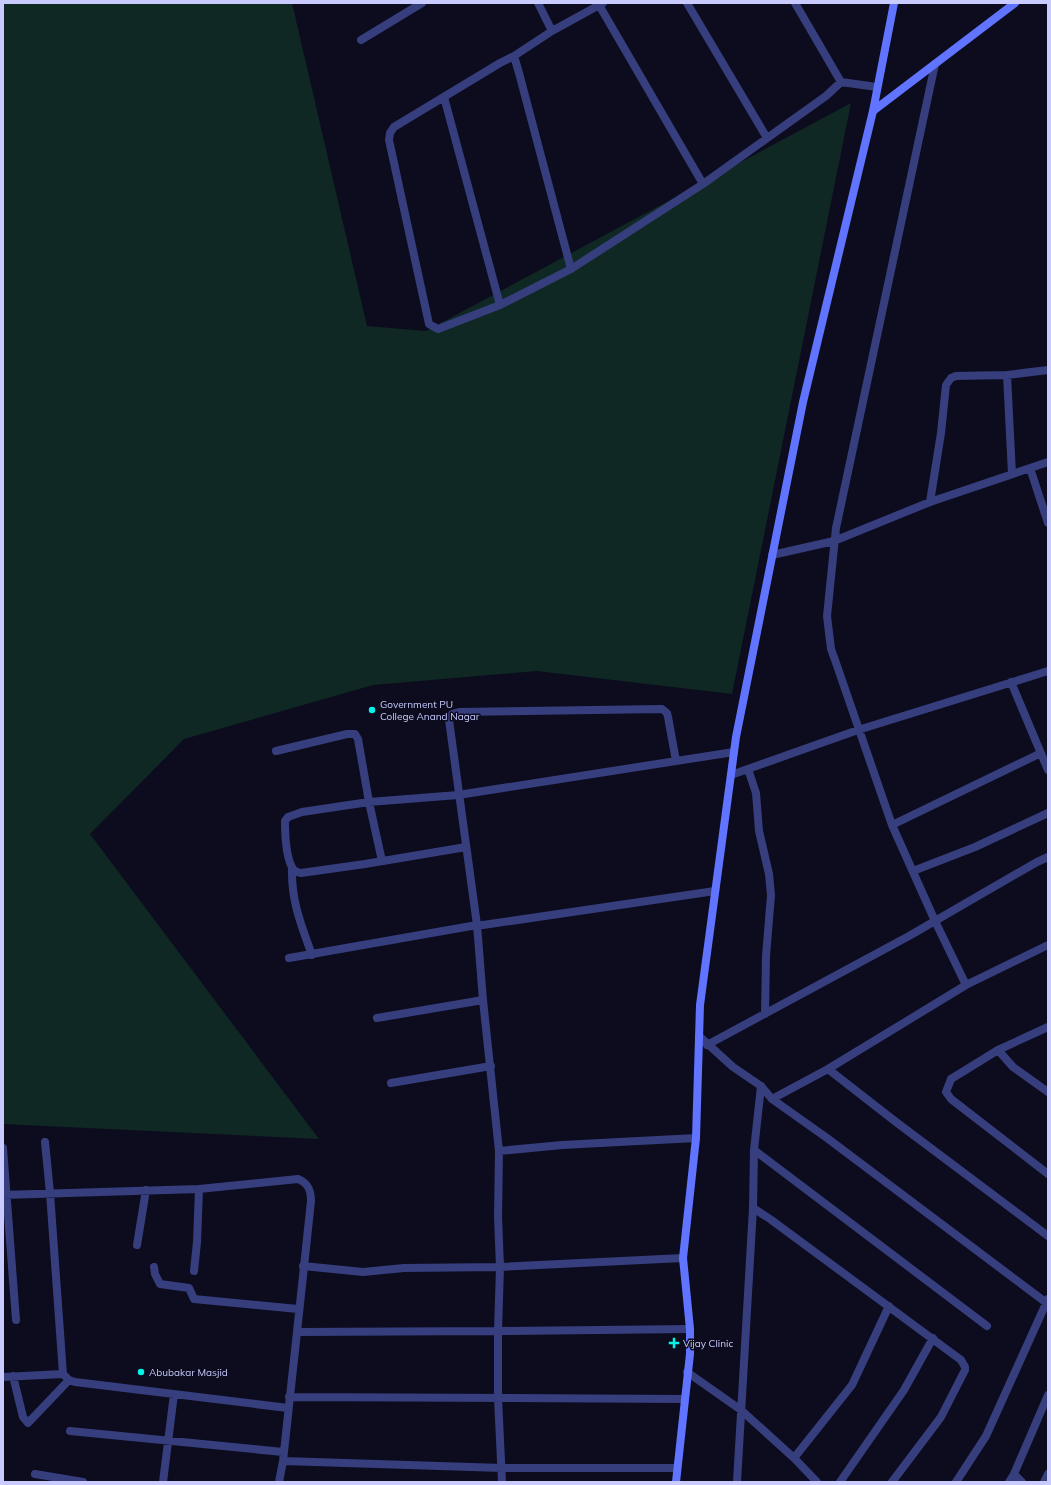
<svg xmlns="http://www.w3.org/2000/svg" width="1051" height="1485" viewBox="0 0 1051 1485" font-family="Mulish,sans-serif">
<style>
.green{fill:#0f2823}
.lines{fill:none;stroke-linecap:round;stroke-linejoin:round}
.street{stroke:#363e7e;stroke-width:8}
.secondary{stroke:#6074ff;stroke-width:8}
.poi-dot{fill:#00f4e7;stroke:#0c0c1e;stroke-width:1.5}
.labels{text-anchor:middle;stroke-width:3;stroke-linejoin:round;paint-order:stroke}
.poi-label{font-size:10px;fill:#c9cbff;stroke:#0c0c1e;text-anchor:start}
</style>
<rect width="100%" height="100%" fill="#0c0c1e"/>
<path class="green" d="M3,3H292L367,326L426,331L851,103L732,694L537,671L373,685L184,739L90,834L319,1139L3,1124Z"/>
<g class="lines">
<path class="street" d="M538,3L552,31
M603,3L552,31L514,56L500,63L394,127L390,133L389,140L429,324L438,329L500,305L571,269L703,184L826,96L841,82
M687,3L767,138
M795,3L841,82L877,87
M599,5L703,184
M361,40L422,3
M514,56L519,73L571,269
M935,64L836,528L827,616L831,649L835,660L892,825L935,921L966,985
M444,97L500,305
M1007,375L1012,474
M1030,468L1048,523
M930,502L941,433L946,385L951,378L956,376L1007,375L1048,370
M772,555L834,541L930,502L1048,462
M1011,682L1048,770
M276,751L347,734H355L358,739L369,802L382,861
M676,761L668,717L667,713L662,709L459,712L452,714L449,720L477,925L483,1000L499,1151L498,1217L500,1267L683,1258
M748,769L756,793L759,831L769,874L771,895L766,956L765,1014
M731,775L858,730L1048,671
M892,825L1041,753
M466,847L365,864L301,873C297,872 295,872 293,869C286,858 285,833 285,821L288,817L302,812L369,802L458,795L734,752
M292,868C291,900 301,925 312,955
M913,871L975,847L1048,813
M289,958L477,925H483L715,891
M377,1018L483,1000
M1048,1027L998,1050L951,1079L946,1092L951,1099L1048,1174
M699,1036L733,1067L761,1086L772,1099L827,1138L1048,1304
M707,1045L909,936L1037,862L1048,857
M998,1050L1013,1067L1048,1092
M828,1069L896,1122L1048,1236
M391,1083L491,1066
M772,1099L828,1069L966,985L1048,945
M45,1142L50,1193L63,1374L69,1380L75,1382L288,1408
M3,1148L16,1320
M754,1150L987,1326
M499,1151L562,1145L696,1138
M3,1195L199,1189L298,1179C308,1183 311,1190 311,1201L297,1332
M753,1208L770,1219L961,1360L965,1367V1370L941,1417L892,1482
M137,1245L146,1190
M154,1267L155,1274L160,1284L189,1288L194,1299L298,1309
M194,1271L197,1242L199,1189
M687,1372L741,1410L794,1458L817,1482
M13,1376L23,1417L28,1423L69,1380
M3,1377L63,1374
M289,1397L685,1399
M70,1431L283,1452
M794,1458L852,1385L889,1306
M283,1461L502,1468H677
M35,1474L83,1482
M1014,1474L1022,1482
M163,1482L174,1394
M279,1482L283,1461L297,1332L498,1331L500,1267L404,1268L363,1272L303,1266
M502,1482L498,1398V1331L690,1329
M737,1482L753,1208L754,1150L761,1086
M840,1482L904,1390L933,1338
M956,1482L986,1436L1048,1299
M1009,1482L1014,1474L1048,1395
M1044,1482L1048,1474"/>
<path class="secondary" d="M873,111L1015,3
M676,1482L690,1354V1329L683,1258L696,1138L700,1005L736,737L803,402L873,111L894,3"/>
</g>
<g class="poi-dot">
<circle cx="372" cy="710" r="4"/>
<path d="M672 1337h4v4h4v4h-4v4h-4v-4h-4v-4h4z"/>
<circle cx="141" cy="1372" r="4"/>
</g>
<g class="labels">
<g class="poi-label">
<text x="380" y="708">Government PU<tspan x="380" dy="12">College Anand Nagar</tspan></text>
<text x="683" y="1347">Vijay Clinic</text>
<text x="149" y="1376">Abubakar Masjid</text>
</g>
</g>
<rect width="1051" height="1485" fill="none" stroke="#c9cbff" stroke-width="8"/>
</svg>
